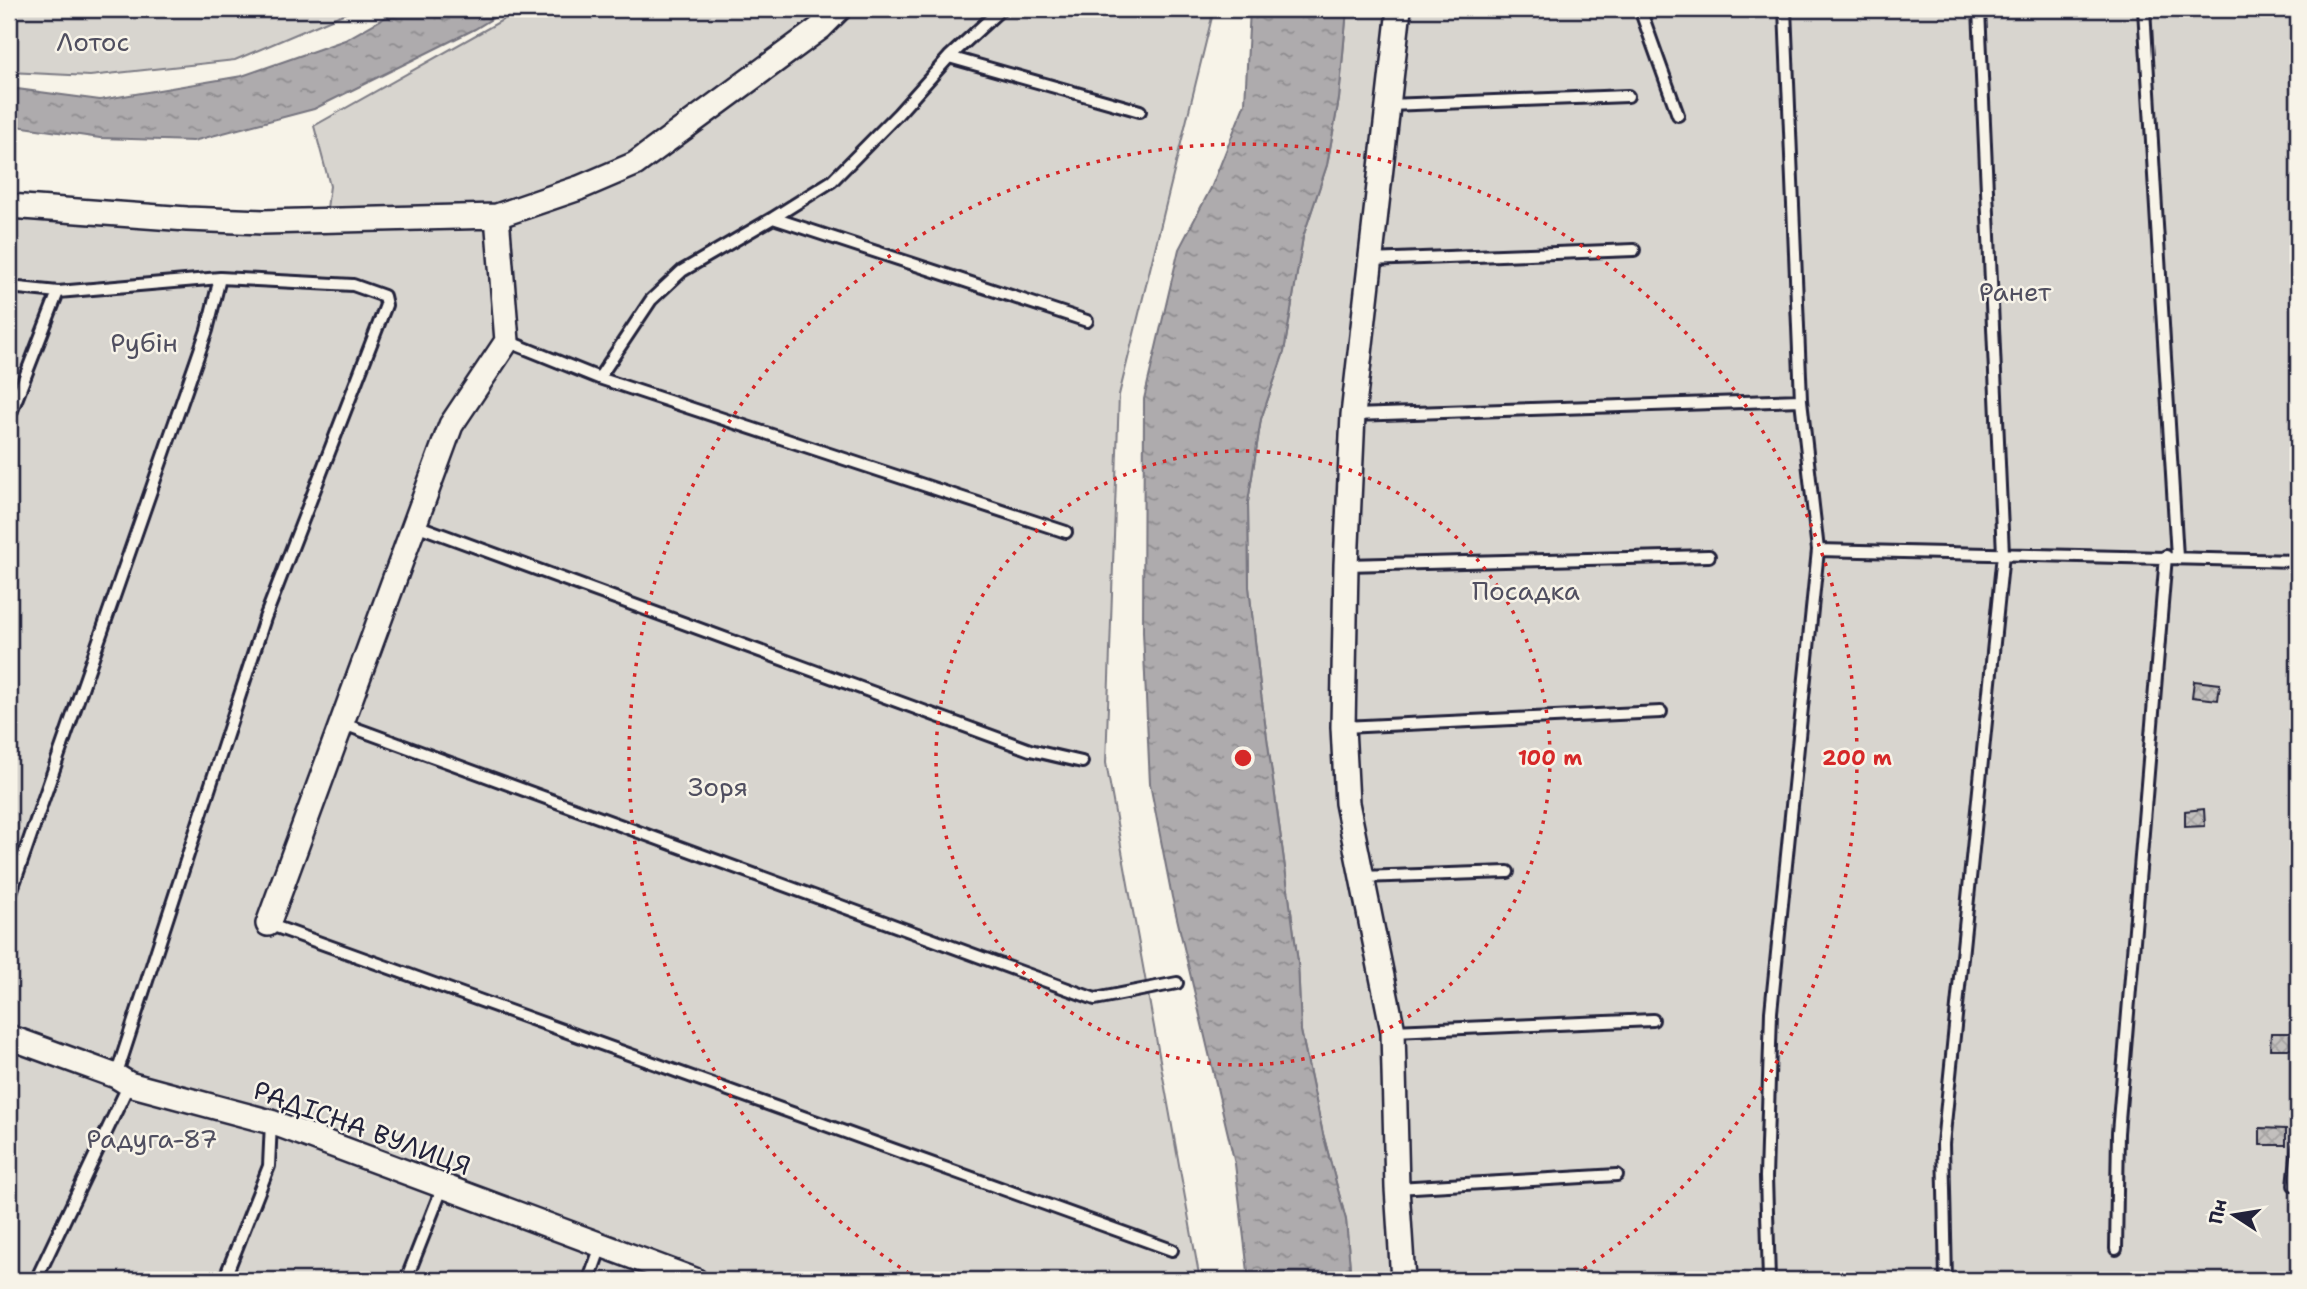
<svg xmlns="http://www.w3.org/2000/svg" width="2307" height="1289" viewBox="0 0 2307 1289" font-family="'Shantell Sans',sans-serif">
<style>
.green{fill:#d8d5cf;stroke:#7d7c85;stroke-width:2}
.water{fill:url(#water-ripples);stroke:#76747f;stroke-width:2}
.building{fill:url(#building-cross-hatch);stroke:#22223b;stroke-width:2}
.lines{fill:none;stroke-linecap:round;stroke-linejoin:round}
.service-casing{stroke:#22223b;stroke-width:16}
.minor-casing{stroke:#22223b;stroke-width:28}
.service{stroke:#f7f3e8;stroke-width:10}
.minor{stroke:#f7f3e8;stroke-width:23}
.ring{fill:none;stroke:#d62828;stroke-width:3.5;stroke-dasharray:3.5 7}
.labels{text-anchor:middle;stroke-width:5;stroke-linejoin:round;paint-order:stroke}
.park-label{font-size:26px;fill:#504f60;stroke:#f7f3e8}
.street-label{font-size:26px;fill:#22223b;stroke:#f7f3e8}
.centre{fill:#d62828;stroke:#f7f3e8;stroke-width:3.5}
.ring-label{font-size:21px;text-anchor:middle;font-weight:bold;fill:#d62828;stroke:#f7f3e8;stroke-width:5;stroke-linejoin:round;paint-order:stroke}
</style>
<defs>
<pattern id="water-ripples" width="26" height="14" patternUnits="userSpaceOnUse" patternTransform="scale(1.75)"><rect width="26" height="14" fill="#aeabad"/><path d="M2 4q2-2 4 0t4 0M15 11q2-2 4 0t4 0" fill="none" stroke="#8d8b8e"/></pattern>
<pattern id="building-cross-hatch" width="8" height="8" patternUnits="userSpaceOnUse" patternTransform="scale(1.75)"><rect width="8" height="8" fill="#c2bfbd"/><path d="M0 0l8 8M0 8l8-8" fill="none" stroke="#a6a4a3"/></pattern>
</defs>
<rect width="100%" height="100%" fill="#f7f3e8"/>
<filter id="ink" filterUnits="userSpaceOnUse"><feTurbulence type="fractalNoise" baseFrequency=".0143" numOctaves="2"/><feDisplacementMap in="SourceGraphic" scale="14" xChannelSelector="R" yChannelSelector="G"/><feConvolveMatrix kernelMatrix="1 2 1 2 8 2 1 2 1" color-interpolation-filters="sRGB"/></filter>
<g filter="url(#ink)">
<path class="green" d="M9,9H355L235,60L90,76L9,72Z
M522,9H1214L1119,395L1106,763L1200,1280H9V199L326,216L330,186L314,126Z
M1347,9H2298V1280H1351L1346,1220L1323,1134L1301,1031L1298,962L1261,694L1249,587L1248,502L1261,419L1284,352L1303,237L1327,165L1339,99Z"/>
<path class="water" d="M400,9H508L475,29L314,109L193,141L100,138L9,125V88L100,100L242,76L345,40Z
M1250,9H1347L1339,99L1327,165L1303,237L1284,352L1261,419L1248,502L1249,587L1261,694L1298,962L1301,1031L1323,1134L1346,1220L1351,1280H1249L1235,1164L1172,897L1150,784L1143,632L1144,399L1179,249L1211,188L1245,103Z"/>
<path class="building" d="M2194,681L2220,684L2218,700L2192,697Z
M2204,809L2205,826L2185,827V811Z
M2271,1033H2297V1049H2270Z
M2260,1128L2286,1129V1145H2260Z"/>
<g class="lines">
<defs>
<path id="service" d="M1640,9L1678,115
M2144,9L2177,557
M949,57L1140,111
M1388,105L1628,96
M773,218L1087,321
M1369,260L1634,250
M9,287L58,292L220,278L353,285L384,296L386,305L265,618L116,1076
M507,341L599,378L1066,532
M599,378L651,300L682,271L773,218L832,181L898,114L949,57L1001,9
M1353,415L1801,400
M9,418L58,292
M413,524L1030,750L1082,762
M1818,550L2298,561
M1346,565L1709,556
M341,723L1095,999L1177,983
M1343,727L1661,712
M1361,877L1508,872
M9,898L207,330L220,278
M268,924L1172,1250
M1393,1031L1653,1020
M2294,1185L2298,1148
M1397,1188L1617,1175
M2116,1249L2118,1133L2166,556
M36,1280L129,1084
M224,1280L269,1166L271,1122
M406,1280L443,1186
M589,1280L601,1246
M1769,1280L1766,1177L1771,1012L1818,550L1801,400L1785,9
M1946,1280L1943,1144L2003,554L1979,9"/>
<path id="minor" d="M1399,9L1353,415L1346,565L1343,727L1347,803L1393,1031L1397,1188L1403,1280
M9,206L187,219L263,222L497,216L579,188L635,164L820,28L839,9
M268,924L451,425L507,341L497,216
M9,1037L116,1076L129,1084L271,1122L695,1280"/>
</defs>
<use href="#service" class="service-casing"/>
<use href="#minor" class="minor-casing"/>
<use href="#service" class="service"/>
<use href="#minor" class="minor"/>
</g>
</g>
<g class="ring">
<circle cx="1243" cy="758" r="307"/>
<path d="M918 1279A614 614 0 1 1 1568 1279"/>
</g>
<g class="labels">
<g class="park-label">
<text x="93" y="51">Лотос</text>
<text x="2015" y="301">Ранет</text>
<text x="144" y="352">Рубін</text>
<text x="1526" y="600">Посадка</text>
<text x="718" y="796">Зоря</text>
<text x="152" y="1148">Радуга-87</text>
</g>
<g class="street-label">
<text transform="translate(362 1128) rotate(20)" y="9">РАДІСНА ВУЛИЦЯ</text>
</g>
</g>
<circle cx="1243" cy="758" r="10" class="centre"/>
<g class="ring-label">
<text x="1550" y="765">100 m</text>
<text x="1857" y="765">200 m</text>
</g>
<rect width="2307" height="1289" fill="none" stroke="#f7f3e8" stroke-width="35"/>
<rect x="18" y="18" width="2272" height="1254" fill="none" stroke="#22223b" stroke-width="2.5" filter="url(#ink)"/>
<g transform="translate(2234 1215) rotate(282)" stroke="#f7f3e8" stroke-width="5" paint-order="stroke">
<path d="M0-5L12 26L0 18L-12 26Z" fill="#22223b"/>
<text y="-10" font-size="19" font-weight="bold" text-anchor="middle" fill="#22223b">Пн</text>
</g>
</svg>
